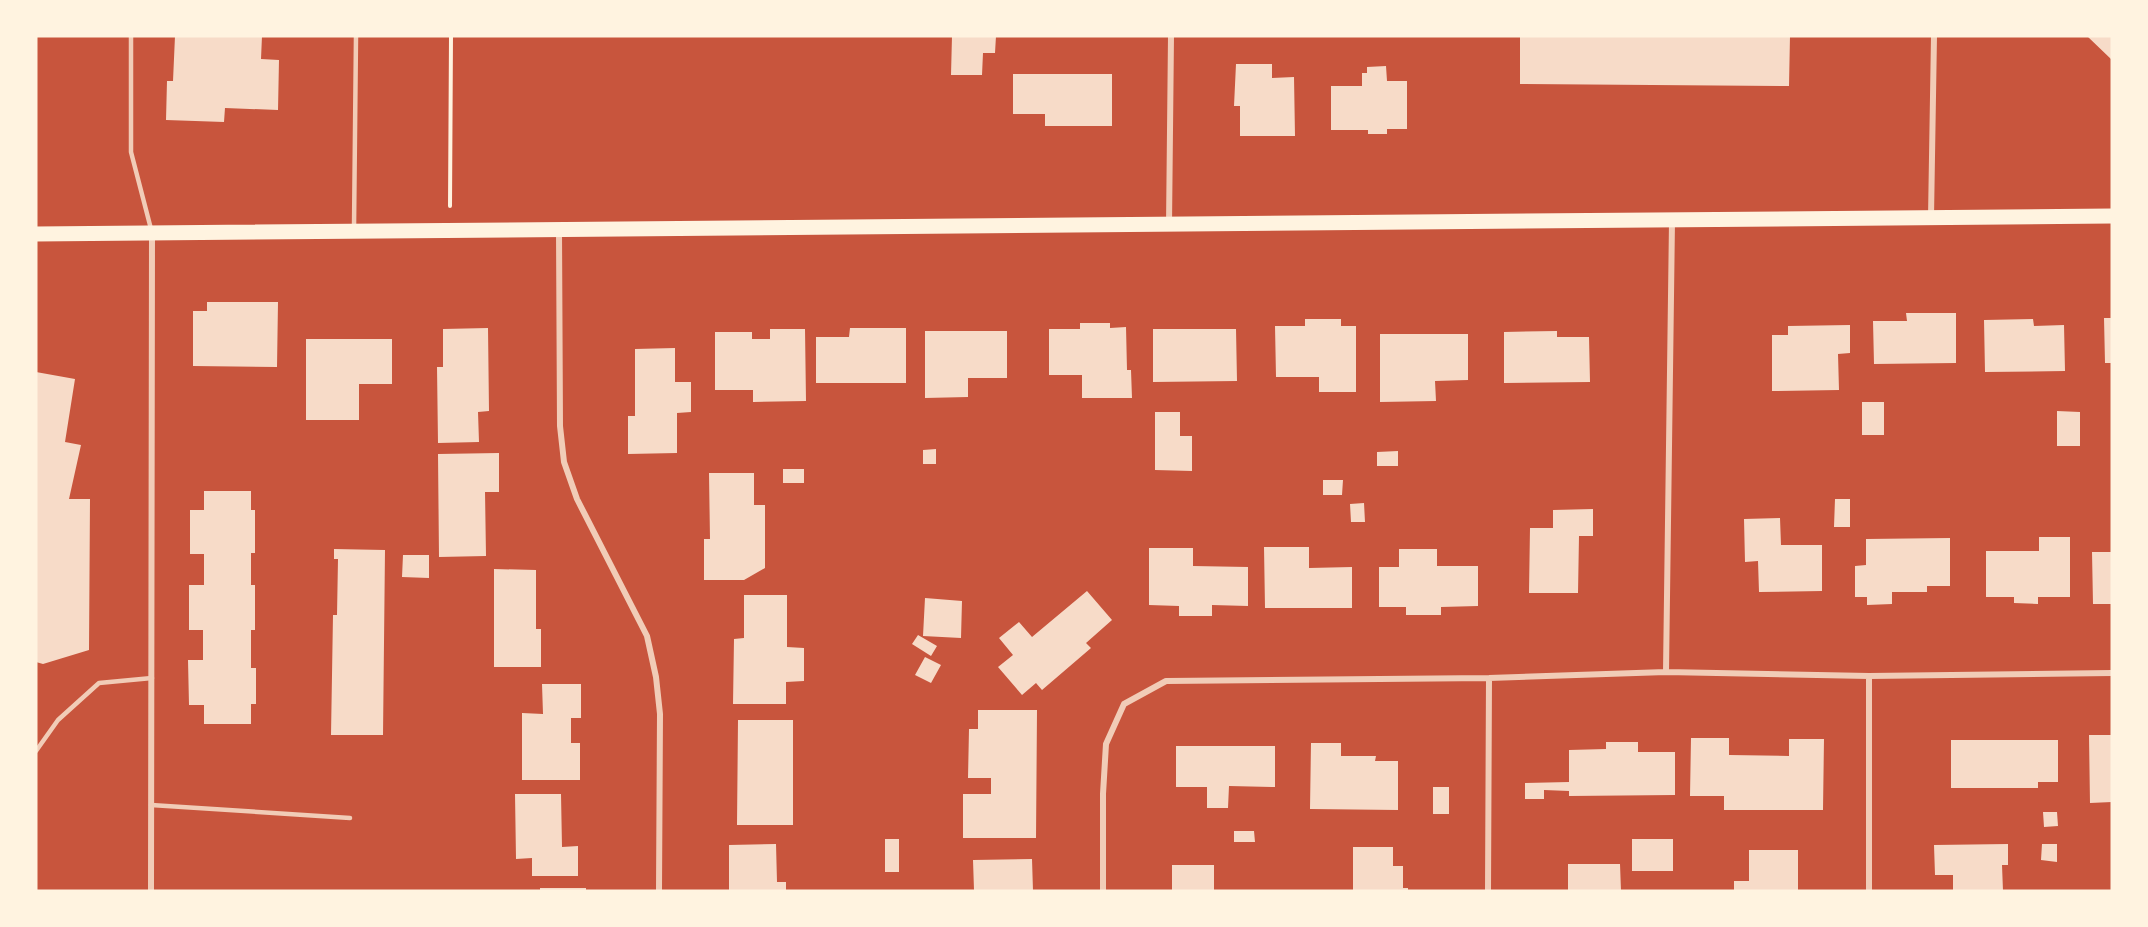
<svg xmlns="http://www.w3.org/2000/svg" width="2148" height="927" viewBox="0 0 2148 927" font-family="Jost,sans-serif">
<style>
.building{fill:#f7dbc8}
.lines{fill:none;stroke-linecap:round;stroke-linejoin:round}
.path{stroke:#fff3e0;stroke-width:4}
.service{stroke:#f1ccb7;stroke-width:4.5}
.minor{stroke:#f1ccb7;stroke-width:6}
.primary{stroke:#fff3e0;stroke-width:15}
</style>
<rect width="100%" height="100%" fill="#c8553d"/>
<path class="building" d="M175,36H262L261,59L279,60L278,110L225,108L224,122L166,120L167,81H173Z
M952,36H996L995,53H983L982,75H951Z
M1520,36H1790L1789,86L1520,84Z
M2087,36H2112V60Z
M1236,64H1272V78L1294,77L1295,136H1240V106H1234Z
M1386,66L1387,81H1407V129H1387V134H1368V130H1331V86H1362V73H1367V67Z
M1013,74H1112V126H1045V114H1013Z
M207,302H278L277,367L193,366V311H207Z
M1906,313H1956V363L1874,364L1873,321H1907Z
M2104,318H2112V363H2105Z
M1305,319H1341V326H1356V392H1319V377H1276L1275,326H1305Z
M2033,319L2034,326L2064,325L2065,371L1985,372L1984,320Z
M1080,323H1110V328L1126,327L1127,370H1131L1132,398H1082V375H1049V329H1080Z
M1850,325V353L1838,354L1839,390L1772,391V335H1788V326Z
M488,328L489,411L478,412L479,442L438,443L437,367H443V329Z
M850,328H906V383H816V337H849Z
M770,329H805L806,401L753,402V390H715V332H752V339H770Z
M1153,329H1236L1237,381L1153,382Z
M925,331H1007V378H968V397L925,398Z
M1557,331V337H1589L1590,382L1504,383V332Z
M1380,334H1468V380L1435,381L1436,401L1380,402Z
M306,339H392V384H359V420H306Z
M675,348V382H691V412L677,413V453L628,454V416H635V349Z
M36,372L75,379L65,442L81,445L69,499H90L89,650L43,664L36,662Z
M1862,402H1884V435H1862Z
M2057,411L2080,412V446H2057Z
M1155,412H1180V436H1192V471L1155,470Z
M936,449V464H923V450Z
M1398,451V466H1377V452Z
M499,453V492H485L486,556L439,557L438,454Z
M783,469H804V483H783Z
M709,473H754V505H765V568L744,580H704V539H710Z
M1323,480H1343L1342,495H1323Z
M204,491H251V510H255V553H251V585H255V630H251V668H256V704H251V724H204V705H189L188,660H203V630H189V585H204V554H190V510H204Z
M1835,499H1850V527H1834Z
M1364,503L1365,522H1351L1350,504Z
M1593,509V536H1579L1578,593H1529L1530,528H1553V510Z
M1780,518L1781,545H1822V591L1759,592L1758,561L1745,562L1744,519Z
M2039,537H2070V597H2038V604L2014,603V597H1986V551H2039Z
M1950,538V586H1927V592H1892V604L1867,605V597H1855V566L1866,565V539Z
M1264,547H1309V568L1352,567V608H1265Z
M1149,548H1193V566L1248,567V606L1212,605V616H1179V606L1149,605Z
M334,549L385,550L383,735H331L333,615H337L338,559H334Z
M1399,549H1437V566H1478V606L1441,607V615H1406V607H1379V567H1399Z
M2092,552H2112V604H2093Z
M403,555H429V578L402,577Z
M494,569L536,570V629H541V667H494Z
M1087,591L1112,620L1086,643L1091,648L1042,690L1036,683L1022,695L998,667L1013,655L999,638L1019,622L1032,637Z
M744,595H787V647L804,648V681L786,682V704H733L734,639L744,638Z
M925,598L962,601L961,638L923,636Z
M918,635L937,646L931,656L912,644Z
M925,657L941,665L931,683L915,675Z
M542,684H581V718H571V743H580V780H522V713L543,714Z
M978,710H1037L1036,838H963V794H991V778H968L969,729H978Z
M738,720H793V825H737Z
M2089,735H2112V802L2090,803Z
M1691,738H1729V755L1789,756V739H1824L1823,810H1724V796H1690Z
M1951,740H2058V782H2038V788H1951Z
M1606,742H1638V752H1675V795L1569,796V791L1544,790V799H1525V783L1569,782V750L1606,749Z
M1311,743H1341V756H1376L1375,761H1398V810L1310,809Z
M1176,746H1275V787L1229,786L1228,808H1207V787H1176Z
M1433,787H1449V814H1433Z
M515,794H561L562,847L578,846V876H532V858L516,859Z
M2043,812H2057L2058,826L2044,827Z
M1234,831H1254L1255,842H1234Z
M885,839H899V872H885Z
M1632,839H1673V871H1632Z
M776,844L777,882H786V891H729V845Z
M2008,844V865H2002L2003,891H1953V875H1935L1934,845Z
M2042,844H2057V862L2041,860Z
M1353,847H1393V866H1403V888H1408V891H1353Z
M1749,850H1798V891H1734V881H1749Z
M1032,859L1033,891L974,890L973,860Z
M1568,864H1620L1621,891H1568Z
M1172,865H1214V891H1172Z
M540,888H586V891H540Z"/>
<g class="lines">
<path class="path" d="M450,206L451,36"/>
<path class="service" d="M131,36V152L151,229
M354,228L356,36
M36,751L58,720L99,683L152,678
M151,805L350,818"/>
<path class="minor" d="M1931,217L1934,36
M1169,225L1171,36
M559,231L560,426L564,462L577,499L647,636L656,677L660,714L659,891
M1666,672L1672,221
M151,891L152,235
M1103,891V794L1106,744L1124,704L1166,681L1489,678L1666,672L1869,676L2112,673
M1488,891L1489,678
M1869,891V676"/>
<path class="primary" d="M36,234L2112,216"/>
</g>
<rect width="2148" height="927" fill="none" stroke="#fff3e0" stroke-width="75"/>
</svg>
